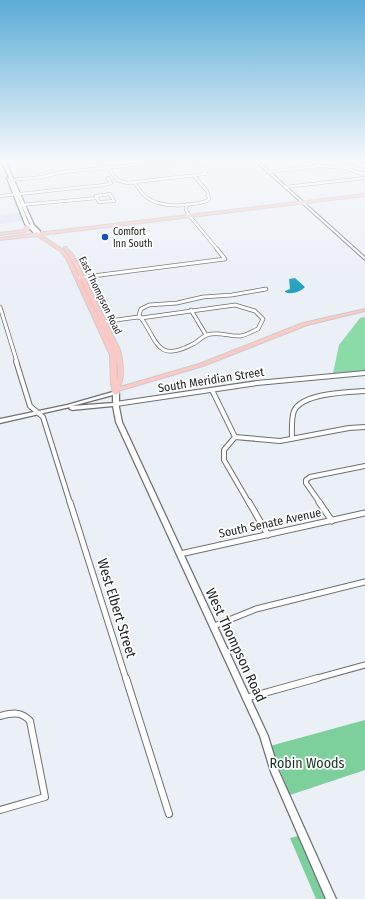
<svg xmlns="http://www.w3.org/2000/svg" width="365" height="899" viewBox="0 0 365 899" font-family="'Fira Sans Condensed',sans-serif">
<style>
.built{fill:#dce4f2}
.green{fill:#8bdba9}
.forest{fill:#7dcf9c}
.water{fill:#26a1be}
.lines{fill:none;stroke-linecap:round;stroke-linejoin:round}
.minor-far4-casing{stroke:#6c6f75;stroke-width:3.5}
.minor-far3-casing{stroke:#6c6f75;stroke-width:4.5}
.minor-far2-casing{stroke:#6c6f75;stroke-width:6}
.minor-far1-casing{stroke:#6c6f75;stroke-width:7}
.minor-casing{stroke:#6c6f75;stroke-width:8}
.tertiary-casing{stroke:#6c6f75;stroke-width:2}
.secondary-casing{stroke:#6c6f75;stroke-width:2.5}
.primary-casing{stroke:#cacbcb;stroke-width:2}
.minor-far4{stroke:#fff;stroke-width:2.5}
.minor-far3{stroke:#fff;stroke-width:3}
.minor-far2{stroke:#fff;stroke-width:4}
.minor-far1{stroke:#fff;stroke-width:5}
.minor{stroke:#fff;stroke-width:6}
.tertiary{fill:#fff;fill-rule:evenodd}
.secondary{fill:#fff;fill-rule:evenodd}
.primary{fill:#fdc9c7;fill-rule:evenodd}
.poi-dot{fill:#1c4dba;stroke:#fff;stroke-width:1.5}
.labels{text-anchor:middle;stroke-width:3.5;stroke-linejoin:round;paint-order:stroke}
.far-poi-label{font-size:10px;fill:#232527;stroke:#fff;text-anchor:start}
.far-street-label{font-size:10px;fill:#232527;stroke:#fff}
.street-label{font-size:12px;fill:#232527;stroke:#fff}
.near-street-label{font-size:14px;fill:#232527;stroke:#fff}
.near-park-label{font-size:14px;fill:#113520;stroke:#fff}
</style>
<rect width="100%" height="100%" fill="#ebeff6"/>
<path class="built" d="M20,213L23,221L0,224V215Z"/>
<path class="green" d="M365,317V371L333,373L339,345L360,318Z"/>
<path class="forest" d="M365,720V770L290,795L270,746Z
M298,836L325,899H316L290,838Z"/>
<path class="water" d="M295,278L305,287C300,292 291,295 285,292V291L290,289L289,279Z"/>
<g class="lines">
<defs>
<path id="minor-far4" d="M102,160L117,180L127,183L205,174L206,173L193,160
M311,160L319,166L346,168L365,175
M344,165L365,170
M268,172L319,166
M12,180L43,177L63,172L185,160
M134,182C138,187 141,193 146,197C162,209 189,206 207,201L209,199L207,191L194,176
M285,187L365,178
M110,194L114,201L99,202L96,196Z
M0,196L104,185L111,183L108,178
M187,204L186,210L188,214L218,250
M20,205L97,198"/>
<path id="minor-far3" d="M217,249L225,259
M77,278L225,259
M235,305L255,311L263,319L258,329C253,331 246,335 241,336C230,337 218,331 207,335C201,337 197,343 191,345C156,363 157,339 141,318Z
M0,307L17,362
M191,310L206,335
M141,318L139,315L141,309L149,305L177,303L203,297L232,295L266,289
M102,322L138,317L141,318"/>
<path id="minor-far2" d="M16,361L30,406L43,417L70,503
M212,390L235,437L224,450V460L249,503
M116,404L257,383L365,373
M235,437L280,441L349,428L365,427
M292,439C292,430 291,419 294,411C302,393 348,392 365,391
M320,503L306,483V480L310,477L365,466"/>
<path id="minor-far1" d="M70,502L126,679
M249,502L268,535
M319,502L332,521
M180,554L365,513
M214,626L256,609L365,582
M314,679L365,665"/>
<path id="minor" d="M126,678L169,814
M246,698L318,678
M0,716C12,713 21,711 30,721L45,797L0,810"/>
<path id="tertiary" d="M254,160H257L365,257V260Z"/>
<path id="secondary" d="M1,160H5L34,225L40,231V233H38L37,232L36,233H34L25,224L7,178L10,179L29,224L31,226Z
M116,391L119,393V407L122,422L268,736L279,772L336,899H326L271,772L260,736L116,422L113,406L72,410L70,409L69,408L70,407L0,423V419L67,405ZM113,395V403L72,406Z"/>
<path id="primary" d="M365,194V196L41,235L62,249L70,258L116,355L117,382C119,371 118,361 114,350L70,256L64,249V247H66L74,256L120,350C123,362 125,375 120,387L199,364L303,323L365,309V311L307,325L203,366L118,391L119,393L116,395L113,393L111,384L110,355L66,258L60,251L37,236L0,240V238L37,233Z
M27,225L30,226L28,230L25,232L0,235V233L23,230L25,228Z"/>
</defs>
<use href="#minor-far4" class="minor-far4-casing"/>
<use href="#minor-far3" class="minor-far3-casing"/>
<use href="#minor-far2" class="minor-far2-casing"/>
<use href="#minor-far1" class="minor-far1-casing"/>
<use href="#minor" class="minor-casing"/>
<use href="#tertiary" class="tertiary-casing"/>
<use href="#secondary" class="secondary-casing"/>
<use href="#primary" class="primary-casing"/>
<use href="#minor-far4" class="minor-far4"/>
<use href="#minor-far3" class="minor-far3"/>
<use href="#minor-far2" class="minor-far2"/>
<use href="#minor-far1" class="minor-far1"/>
<use href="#minor" class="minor"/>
<use href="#tertiary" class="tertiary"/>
<use href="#secondary" class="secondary"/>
<use href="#primary" class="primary"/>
</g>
<linearGradient id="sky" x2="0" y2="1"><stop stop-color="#5aacd7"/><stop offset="0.56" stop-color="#f6f8fb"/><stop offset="1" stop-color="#f6f8fb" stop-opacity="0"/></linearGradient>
<rect width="365" height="286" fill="url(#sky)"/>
<circle class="poi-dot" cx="105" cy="237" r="4"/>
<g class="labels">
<g class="far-poi-label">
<text x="113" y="235">Comfort<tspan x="113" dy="12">Inn South</tspan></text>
</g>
<g class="far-street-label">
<text transform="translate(101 295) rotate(64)" y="4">East Thompson Road</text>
</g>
<g class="street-label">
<text transform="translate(211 380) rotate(-9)" y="4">South Meridian Street</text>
<text transform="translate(270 523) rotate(-12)" y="4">South Senate Avenue</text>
</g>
<g class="near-street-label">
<text transform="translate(117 608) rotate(73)" y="5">West Elbert Street</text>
<text transform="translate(236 645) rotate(65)" y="5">West Thompson Road</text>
</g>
<g class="near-park-label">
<text x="307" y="768">Robin Woods</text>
</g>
</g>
</svg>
